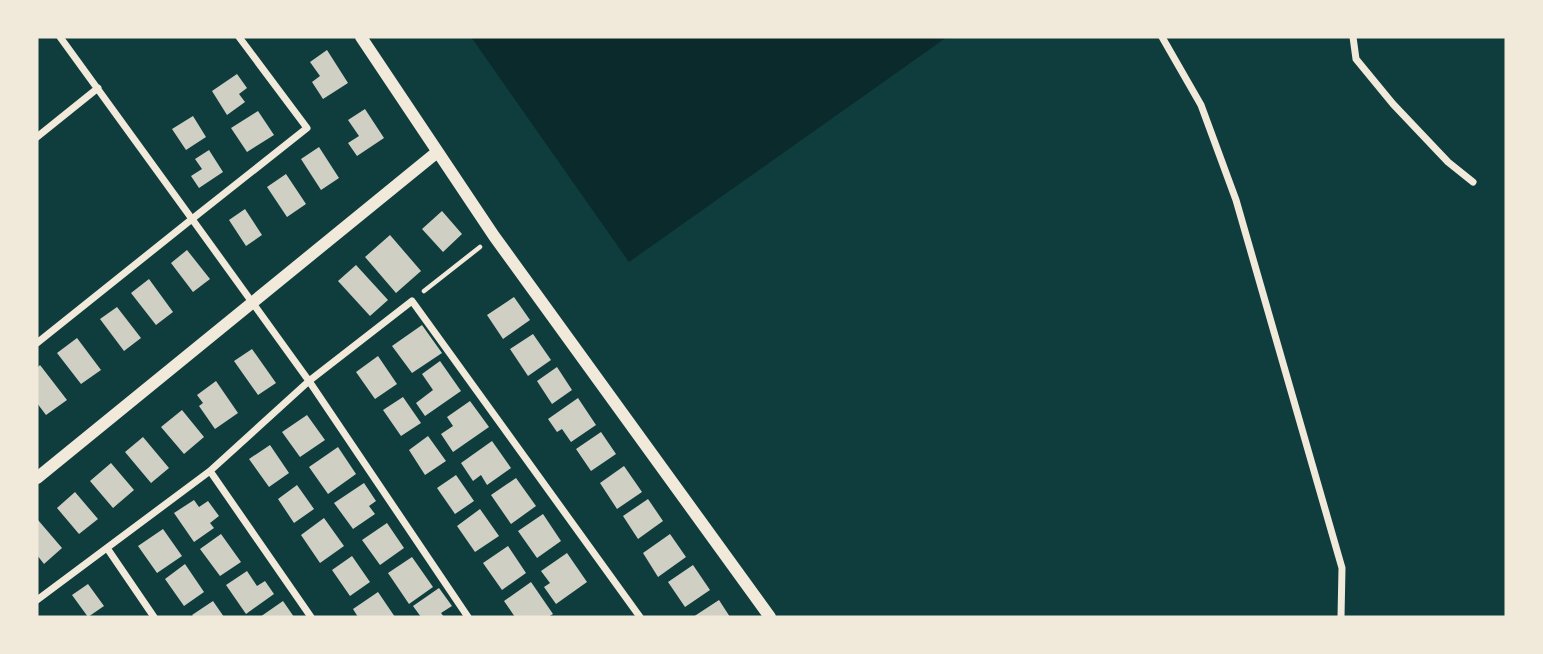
<svg xmlns="http://www.w3.org/2000/svg" width="1543" height="654" viewBox="0 0 1543 654" font-family="Literata,serif">
<style>
.water{fill:#0a2a2b}
.building{fill:#cfcfc3}
.lines{fill:none;stroke-linecap:round;stroke-linejoin:round}
.path{stroke:#f1e9da;stroke-width:4.5}
.minor{stroke:#f1e9da;stroke-width:7}
.tertiary{stroke:#f1e9da;stroke-width:12}
</style>
<rect width="100%" height="100%" fill="#0f3d3e"/>
<path class="water" d="M471,37H947L629,262Z"/>
<path class="building" d="M327,50L348,83L323,99L312,82L320,76L310,62Z
M237,74L247,88L239,94L245,102L227,115L212,91Z
M365,109L384,138L357,156L348,143L359,136L348,120Z
M258,111L274,135L247,152L231,128Z
M193,116L206,137L186,150L172,129Z
M319,147L339,178L321,190L301,159Z
M209,150L223,172L199,188L191,176L202,169L195,159Z
M286,174L306,204L287,217L267,187Z
M245,209L262,235L246,246L229,220Z
M442,211L462,234L443,252L422,229Z
M390,235L421,271L396,293L365,257Z
M187,250L210,279L193,292L171,263Z
M356,265L388,300L370,316L338,281Z
M149,279L173,312L156,325L131,293Z
M514,297L530,320L503,339L487,315Z
M117,307L141,338L124,351L100,319Z
M422,325L442,353L412,373L392,346Z
M533,334L551,360L528,376L510,349Z
M77,338L101,370L81,384L57,353Z
M252,349L276,383L258,395L234,361Z
M378,356L397,384L375,399L356,372Z
M440,361L461,391L425,416L416,403L433,390L422,374Z
M40,365L67,400L46,415L37,403V368Z
M557,367L572,390L552,404L537,381Z
M216,381L238,413L215,429L199,406L203,403L197,395Z
M403,397L421,423L401,436L383,410Z
M578,398L596,425L571,442L562,429L557,432L548,419Z
M470,401L489,427L453,452L441,434L453,426L447,417Z
M182,410L204,437L184,454L161,427Z
M307,415L325,440L300,457L282,432Z
M601,432L616,454L591,471L576,449Z
M428,436L446,461L425,475L409,450Z
M143,437L169,468L151,483L125,452Z
M492,441L511,468L487,485L481,475L473,481L461,463Z
M270,445L289,473L269,487L249,459Z
M338,447L356,474L328,494L309,467Z
M111,463L134,490L113,508L90,481Z
M624,466L642,492L617,509L600,483Z
M456,475L474,501L455,514L437,488Z
M516,478L536,506L511,524L491,495Z
M364,483L376,501L369,506L375,514L353,529L334,503Z
M297,485L314,509L294,523L278,499Z
M75,492L98,519L79,534L57,508Z
M648,499L663,521L638,539L623,516Z
M194,500L199,507L208,501L219,516L210,523L214,528L194,542L174,513Z
M480,509L499,536L475,552L457,526Z
M543,514L561,541L537,558L518,531Z
M324,518L344,546L320,563L301,535Z
M38,520L62,548L44,564L37,555Z
M387,523L404,548L380,565L362,540Z
M163,529L182,556L157,573L138,546Z
M221,534L241,562L220,576L200,549Z
M670,534L686,557L658,577L643,553Z
M508,546L526,573L502,590L483,563Z
M567,553L587,582L556,604L544,587L550,583L541,571Z
M352,556L370,582L350,596L332,570Z
M412,557L433,587L409,604L388,573Z
M185,564L204,592L184,606L165,579Z
M693,565L710,590L685,607L668,582Z
M247,571L257,586L265,581L274,594L246,614L226,585Z
M531,582L553,614L548,617H515L504,601Z
M88,584L104,606L88,617L72,595Z
M439,588L452,606L441,613L444,617H421L413,606Z
M378,592L395,617H358L353,609Z
M719,600L730,617H693Z
M213,601L224,617H194L192,615Z
M283,601L294,617H260Z"/>
<g class="lines">
<path class="path" d="M424,291L480,247"/>
<path class="minor" d="M60,37L192,219L307,128L239,37
M1162,37L1201,105L1236,200L1342,568L1341,617
M1353,37L1356,59L1393,104L1448,162L1473,182
M37,137L98,88
M37,343L192,219L309,381L468,617
M210,471L311,617
M107,548L154,617
M37,600L210,471L309,381L412,301L640,617"/>
<path class="tertiary" d="M361,37L494,236L770,617
M37,478L436,153"/>
</g>
<rect width="1543" height="654" fill="none" stroke="#f1e9da" stroke-width="77"/>
</svg>
